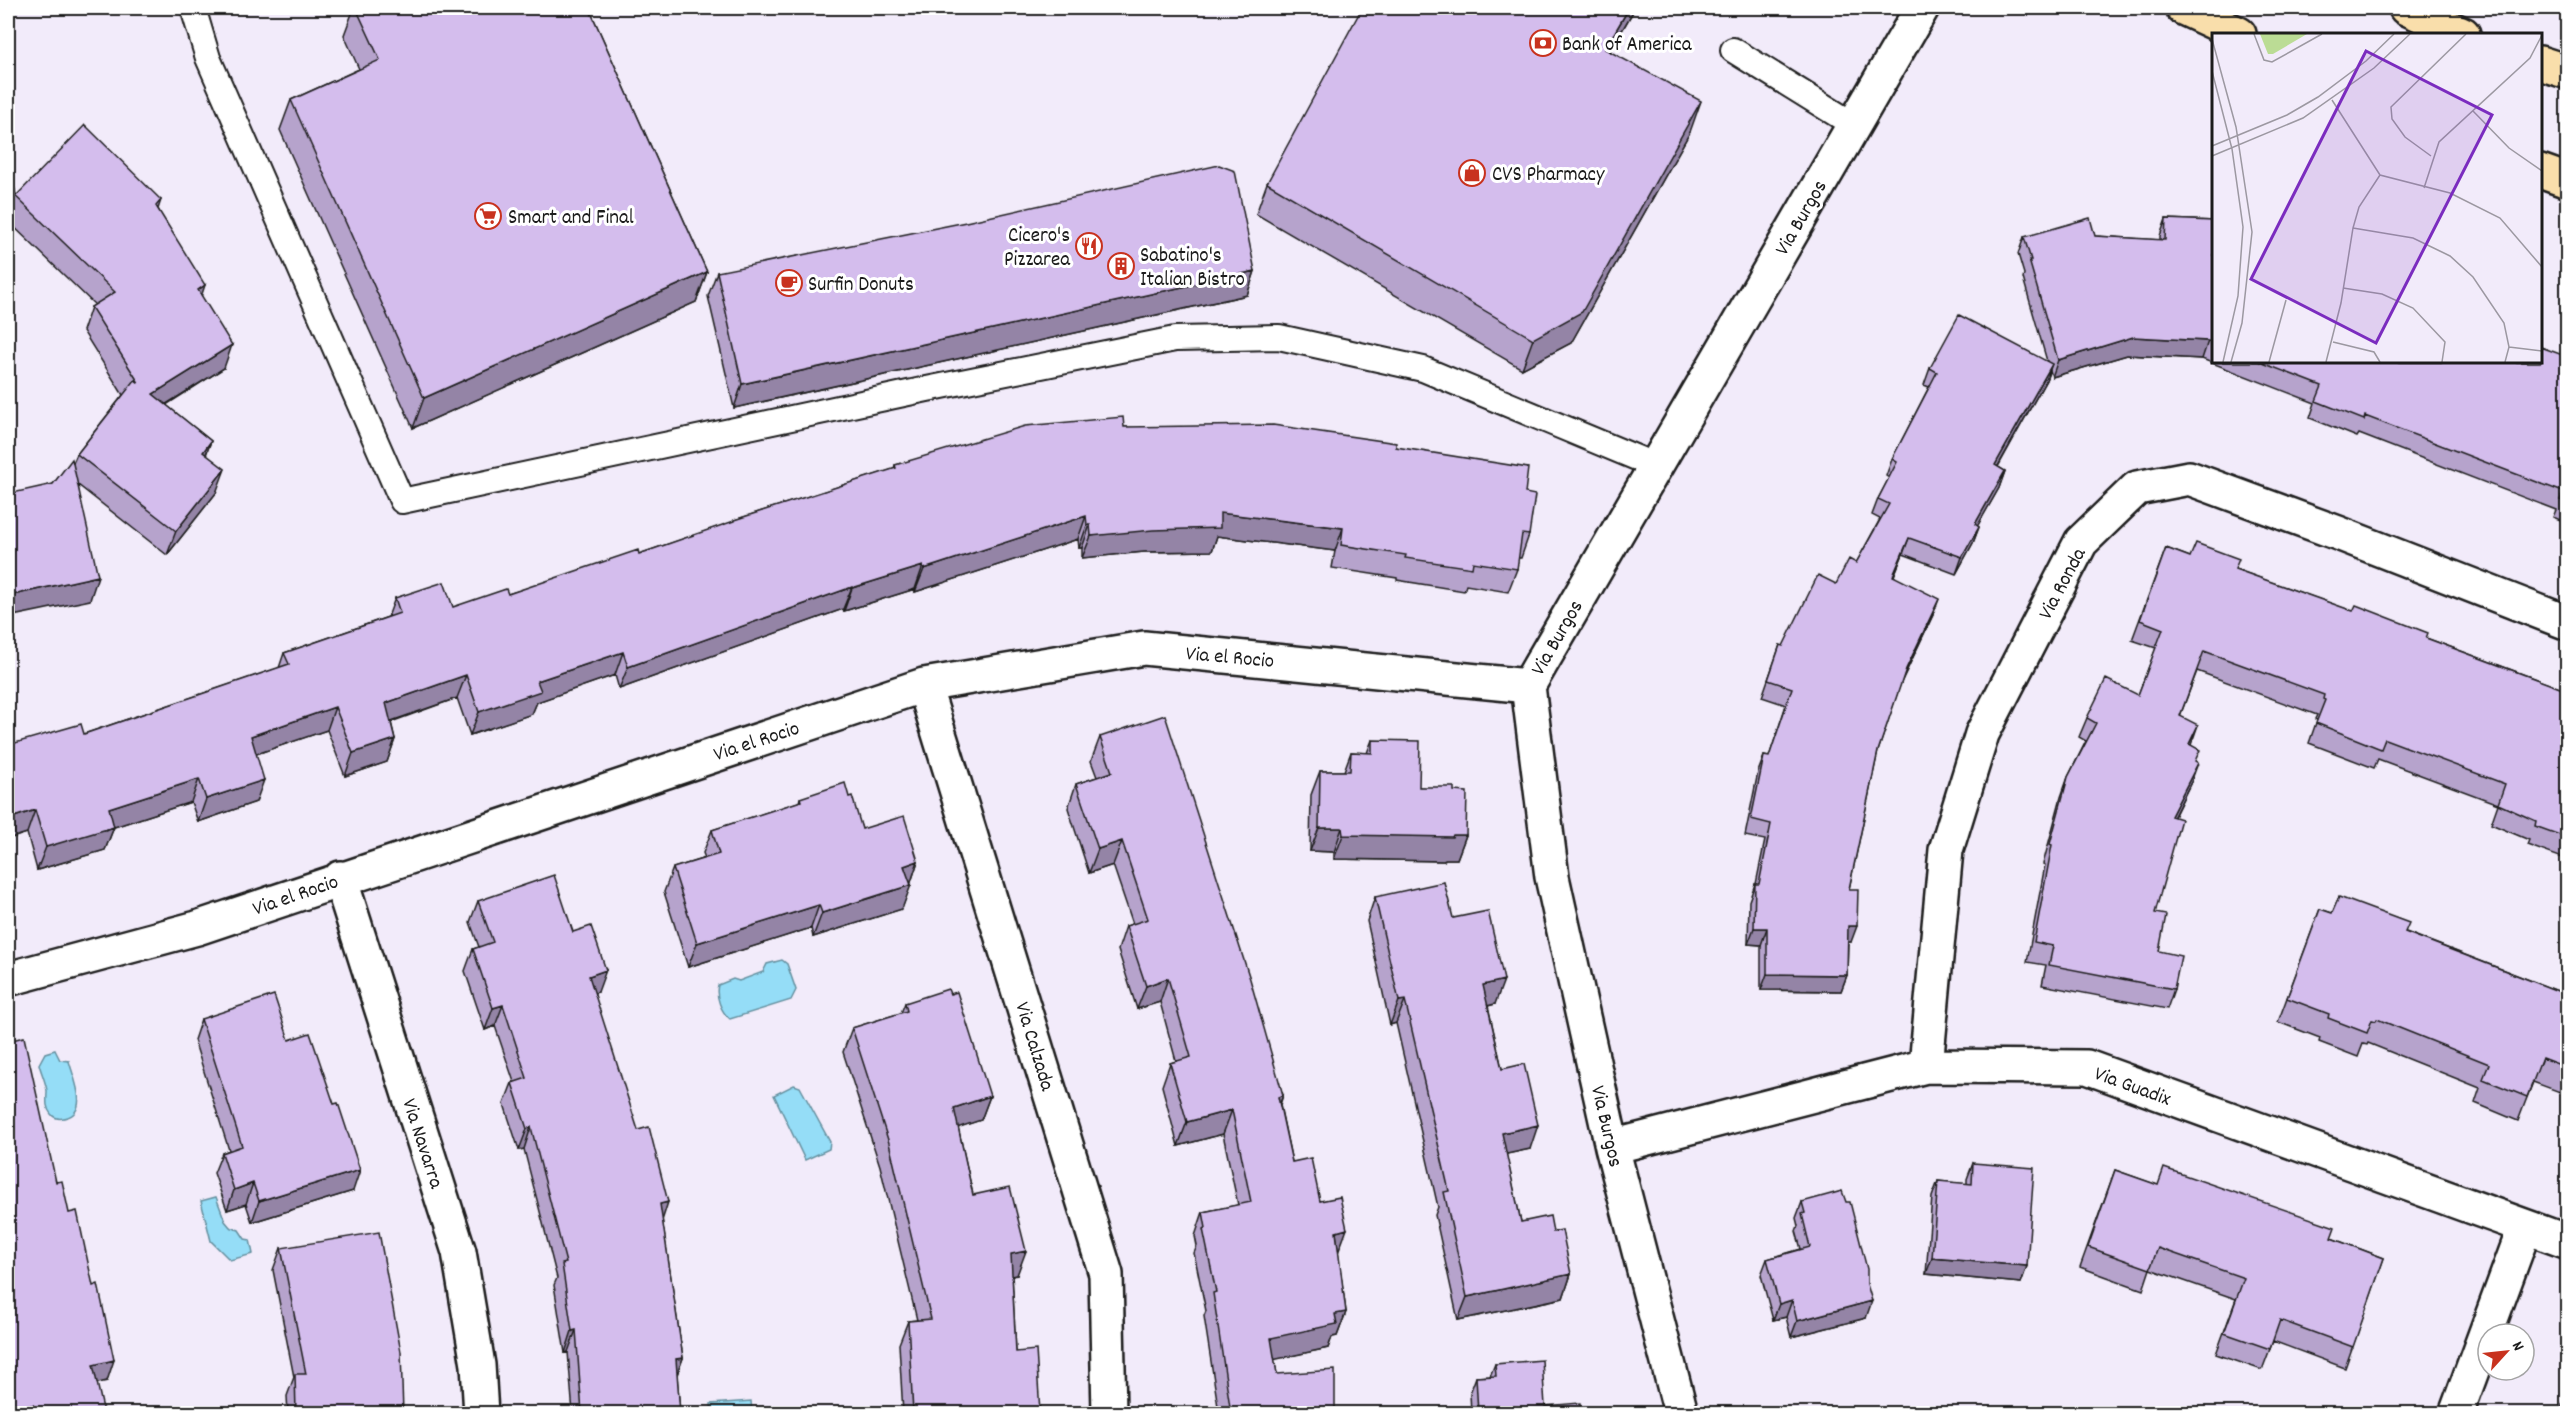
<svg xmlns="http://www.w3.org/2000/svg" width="2575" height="1421" viewBox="0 0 2575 1421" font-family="Dekko,sans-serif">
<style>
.water{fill:#95ddf7;stroke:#65909f;stroke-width:1.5}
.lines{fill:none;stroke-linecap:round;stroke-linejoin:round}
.lane-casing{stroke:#1c1c1c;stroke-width:28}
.street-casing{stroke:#1c1c1c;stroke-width:38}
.primary-casing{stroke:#1c1c1c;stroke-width:38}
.lane{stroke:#fff;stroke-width:24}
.street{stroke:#fff;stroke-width:33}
.primary{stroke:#f9deab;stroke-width:33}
.wall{fill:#b6a3cc;stroke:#1c1c1c;stroke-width:1.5}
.shaded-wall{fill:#9484a6;stroke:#1c1c1c;stroke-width:1.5}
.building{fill:#d4bded;stroke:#1c1c1c;stroke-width:1.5}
.labels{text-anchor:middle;stroke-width:6;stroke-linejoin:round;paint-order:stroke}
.poi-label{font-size:21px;fill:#1c1c1c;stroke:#fff;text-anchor:start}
.street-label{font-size:21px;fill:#1c1c1c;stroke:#fff}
.inset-road{fill:none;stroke:#9c98a1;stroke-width:1.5}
.view{fill:#7b2cbf;fill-opacity:0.15;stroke:#7b2cbf;stroke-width:3}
.inset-edge{fill:none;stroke:#1c1c1c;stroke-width:3}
</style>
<rect width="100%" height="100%" fill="#f2ebfa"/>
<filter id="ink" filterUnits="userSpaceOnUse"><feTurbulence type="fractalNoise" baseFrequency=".0167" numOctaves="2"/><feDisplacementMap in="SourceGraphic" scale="12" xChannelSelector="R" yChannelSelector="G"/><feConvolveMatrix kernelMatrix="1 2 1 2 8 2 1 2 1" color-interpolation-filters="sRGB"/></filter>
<g filter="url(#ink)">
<path class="water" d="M782,960L787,964L796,990L791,1000L730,1019C721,1012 715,996 718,985L733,979L739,981L763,972L767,964Z
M55,1050L60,1060L69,1061C73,1077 91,1113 64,1118C59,1119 54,1118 51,1114C45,1107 47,1099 47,1091C46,1083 41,1072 39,1064L45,1053Z
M794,1085L800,1087L830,1142L829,1149L805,1160L774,1095Z
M216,1197L225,1221L230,1227L239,1230L245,1239L250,1240L253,1254L230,1260L211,1241L201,1201Z
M751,1401L752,1413H712L711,1404Z"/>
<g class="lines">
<defs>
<path id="lane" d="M193,8L208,58L402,501L927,389L1175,339L1279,337L1423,369L1656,466
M1733,50L1854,125"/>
<path id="street" d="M924,685L1106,1274L1109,1414
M340,878L459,1252L478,1365L481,1414
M8,979L197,928L924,685L1144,648L1528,686
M1926,1066L1946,850L1982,734L2081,542L2137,488L2189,478L2338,533L2568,623
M1612,1147L1926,1066L2087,1067L2568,1242
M1680,1414L1679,1405L1612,1147L1552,877L1528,686L1922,8
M2456,1414L2525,1227"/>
<path id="primary" d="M2183,8L2239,34
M2406,8L2463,34
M2540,63L2568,72
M2540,171L2568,181"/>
</defs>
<use href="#lane" class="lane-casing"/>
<use href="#street" class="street-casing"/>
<use href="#primary" class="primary-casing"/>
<use href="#lane" class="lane"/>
<use href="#street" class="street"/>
<use href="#primary" class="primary"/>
</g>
<path class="wall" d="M354,8H589L707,272L696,302L413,428L280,130L291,100L359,69L344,35Z
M1635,8L1610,51L1690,132L1571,343L1522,369L1256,214L1267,183Z
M8,159L16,196L161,200L158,209L201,295L224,368L166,405L211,441L206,455L216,493L167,555L78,485L90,600L53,484L73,463L77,454L123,395L83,331L91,307L95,305L8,221Z
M2166,219L2214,221V362H2541L2568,357V523L2553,517L2556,510L2359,434L2357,437L2310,418L2315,403L2202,359L2127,355L2052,377L2050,370L2046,380L1998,467L2005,471L1999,488L1977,526L1979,527L1973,543L1956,574L1903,554L1894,576L1933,615L1901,682L1878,751L1849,889L1851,942H1848L1847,975L1841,991L1761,990V945L1748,944L1749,901L1755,884H1756L1765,840L1745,836L1758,772L1764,756L1769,757L1786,705L1762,697L1780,645L1783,646L1836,584L1856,563L1880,519L1872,515L1878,499L1889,478L1886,476L1892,459L1929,387L1924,385L1930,368L2047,361L2023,278L2024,274L2018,254L2024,237L2095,236L2160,240V236Z
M1255,271L1247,295L734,408L708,296L717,272Z
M1124,427L1396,447L1525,493L1529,535L1521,558H1518L1517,569L1508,592L1466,585L1464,591L1397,580V578L1332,568L1335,551L1217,536L1212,551L1144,552L1082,558V548H1079L1078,539L915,592V589L844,611L843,609L619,689L615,675L537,702L532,714L470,735L457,698L391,722L395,739L387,762L345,776L327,730L256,754V802L198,822L191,802L114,827L105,850L37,870L27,833L8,839L84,734L279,668L284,653L388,617L395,598L453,607L508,594L639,554L733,522L734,520L894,469L895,465Z
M2166,548L2190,557L2235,569L2426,638L2568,691V860L2527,845L2529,840L2491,824L2498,804L2378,759L2374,768L2309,743L2317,720L2315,719L2317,715L2197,671L2180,716L2196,762L2191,782L2174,817L2155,913L2159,951L2174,989L2167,1009L2042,985L2046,965L2027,962L2045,865L2043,864L2061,797L2068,777L2086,741L2079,737L2087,718L2138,695L2156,648L2132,640Z
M1100,737L1283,1095L1280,1105L1292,1162L1320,1201L1338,1253L1346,1312L1337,1336L1332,1337L1328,1348L1274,1359L1277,1374L1335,1413H1219L1204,1316L1206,1311L1194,1253L1197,1246L1195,1236L1203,1212L1238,1205L1223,1134L1178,1146L1162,1086L1170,1063L1176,1061L1160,1002L1137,1009L1118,950L1126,926L1133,924L1113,865L1089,873L1068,808L1076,784L1097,777L1091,761Z
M1372,740L1419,787L1454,791L1466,835L1457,859H1445L1444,861L1334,859V852L1310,851L1311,795L1320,771H1344L1351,752L1367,753Z
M849,797L862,829L918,861L902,909L813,937L811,928L688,967L664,892L673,868L705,858L703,853L712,830L799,802L800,798Z
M1375,897L1453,918L1495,1004L1488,1006L1502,1069L1530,1149L1506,1154L1521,1222L1553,1232L1571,1274L1563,1298L1458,1320L1435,1215L1438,1207L1396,1023L1390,1025L1367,921Z
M478,901L573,932L598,992L594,993L662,1219L683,1358L677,1375L680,1413H573L568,1352L565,1353L554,1285L557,1278L524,1149L519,1150L504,1104L512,1083L514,1082L495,1026L485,1030L465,971L473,949L479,947L470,922Z
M2320,909L2332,913L2406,932L2568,995V1095L2533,1082L2518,1121L2475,1103L2480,1088L2368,1043L2367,1045L2363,1044L2358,1057L2319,1042L2320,1038L2278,1022Z
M905,1003L990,1096L981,1120L958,1127L973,1195L1017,1275L1012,1276L1016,1352L1039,1413H903L899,1344L908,1321L917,1320L880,1166L843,1052L852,1028L901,1013Z
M201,1019L289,1040L353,1191L252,1222L246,1204L227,1210L214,1173L222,1153L229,1150L194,1040Z
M1973,1163L2027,1266L2021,1283L1926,1274L1932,1197L1938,1181L1967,1184V1179Z
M2115,1170L2157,1185L2331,1238L2384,1258L2345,1368L2273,1341L2262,1370L2216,1354L2236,1299L2150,1269L2143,1290L2080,1267Z
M1802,1202L1866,1318L1791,1337L1786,1317L1773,1320L1761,1275L1767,1259L1801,1249L1796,1231L1798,1226L1796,1218Z
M281,1248L403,1413H288L287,1396L294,1377L273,1270Z
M1495,1364L1545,1406L1581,1413H1471L1470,1393L1476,1377L1490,1376Z"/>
<path class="shaded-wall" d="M1629,8H1635L1594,79L1605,49Z
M1701,101L1690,132L1571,343L1522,369L1533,339Z
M1255,271L1247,295L734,408L742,384Z
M707,272L696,302L413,428L424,398Z
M205,285L197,309L198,290Z
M2133,337L2208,341L2202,359L2127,355L2052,377L2058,360Z
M232,345L224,368L144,418L153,394Z
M2052,364L2046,380L1989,482L1995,465Z
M211,441L202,464L203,452Z
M225,469L216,493L167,555L176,531Z
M2005,471L1999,488L1969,541L1975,524Z
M1220,513L1343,528L1335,551L1217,536L1212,551L1144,552L1082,558L1091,536Z
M1086,516L1078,539L915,592L924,569Z
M1087,525H1090L1082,548H1079Z
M1979,527L1973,543L1956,574L1962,557Z
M1909,538L1903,554L1887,592L1893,576Z
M923,566L915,589L844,611L852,588Z
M98,576L90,600L8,617V596Z
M852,587L843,609L619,689L628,667Z
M1939,599L1933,615L1900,685L1906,669Z
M623,652L615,675L537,702L532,714L470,735L479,712L537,681Z
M466,675L457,698L377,726L386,703Z
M335,707L327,730L242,759L251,736Z
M2198,725L2191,745L2182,764L2189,744Z
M395,739L387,762L345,776L353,753Z
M2198,763L2191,782L2164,836L2171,816Z
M199,779L191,802L105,830L114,827L105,850L37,870L46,847L109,808Z
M264,780L256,802L198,822L206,799Z
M35,810L27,833L8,839V819Z
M1319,828H1342L1334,852L1310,851Z
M1343,835H1466L1457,859H1445L1444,861L1334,859Z
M1122,841L1113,865L1089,873L1098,849Z
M918,861L910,885L904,866Z
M911,885L902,909L813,937L822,913Z
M819,905L811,928L688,967L697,943Z
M1848,926H1857L1851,942H1842Z
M1754,928H1767L1761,945L1748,944Z
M606,970L598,992L581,997L589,976Z
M1767,974L1847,975L1841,991L1761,990Z
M1168,978L1160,1002L1137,1009L1146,986Z
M1504,980L1495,1004L1475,1009L1483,985Z
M1405,1000L1396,1023L1390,1025L1399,1001Z
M503,1005L495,1026L485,1030L493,1008Z
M1283,1095L1274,1119L1278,1097Z
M990,1096L981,1120L945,1132L954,1108Z
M1232,1110L1223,1134L1178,1146L1187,1122Z
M1538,1125L1530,1149L1493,1157L1502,1133Z
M531,1127L524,1149L519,1150L527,1129Z
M360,1170L353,1191L252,1222L259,1201Z
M253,1183L246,1204L227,1210L234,1190Z
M668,1202L661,1224L660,1204Z
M1347,1229L1338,1253L1336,1232Z
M1026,1251L1017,1275L1002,1278L1011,1254Z
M1932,1258L2027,1266L2021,1283L1926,1274Z
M1571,1274L1563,1298L1458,1320L1467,1297Z
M1792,1300L1786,1317L1773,1320L1779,1304Z
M1872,1301L1866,1318L1791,1337L1797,1321Z
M1346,1312L1337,1336L1332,1337L1328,1348L1263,1362L1271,1338L1335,1314Z
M576,1330L568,1352L565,1353L572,1331Z
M683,1358L675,1379L676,1359Z
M114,1360L107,1381L85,1386L93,1365Z
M33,1405L30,1413H8L9,1410Z"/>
<path class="building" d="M356,8H589L707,272L424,398L291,100L380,60Z
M1362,8H1629L1605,49L1701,101L1582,312L1533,339L1267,183Z
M85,125L161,200L156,206L205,285L198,290L232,345L153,394L211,441L203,452L225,469L176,531L77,454L135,380L139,383L91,307L115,292L8,189V159L16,196Z
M1219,165L1235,171L1255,271L742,384L717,272L966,222Z
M2090,218L2095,236L2165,240L2166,219L2214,221V343L2208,341L2133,337L2058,360L2029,260H2031L2024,237Z
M1959,315L2052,364L1995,465L2005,471L1975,524L1979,527L1962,557L1909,538L1893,576L1939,599L1906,669L1878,751L1849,889H1858L1857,926H1848L1847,975L1767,974V928H1754L1755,884H1759L1771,824L1751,819L1764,756L1769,757L1792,688L1768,680L1780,645L1783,646L1818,575L1836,584L1849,559L1856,563L1889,504L1878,499L1897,462L1892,459L1937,372L1930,368Z
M2541,347L2568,357V503L2560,500L2563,492L2365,416L2364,420L2316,401L2322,386L2260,362H2541Z
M1123,417L1124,427L1273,425L1396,443V447L1528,468L1525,493L1535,495L1529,535L1522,534L1517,569L1473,562L1472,568L1405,558L1406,555L1341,545L1343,528L1220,513V528L1153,530L1091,536L1090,525H1087L1086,516L924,569L923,566L852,588V587L628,667L623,652L537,681L541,691L479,712L466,675L386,703L395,739L353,753L335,707L251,736L264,780L206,799L199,779L109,808L114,827L46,847L35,810L8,819V745L81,724L84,734L289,664L284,653L400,613L395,598L444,582L453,607L506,589L508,594L638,550L639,554L734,521V520L896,468L895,465L1025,426Z
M72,459L98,576L8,596V494L53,484Z
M2196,543L2239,559L2235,569L2353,611L2356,605L2428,633L2426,638L2568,691V838L2535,826L2536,821L2498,804L2505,784L2385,739L2381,749L2316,723L2325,700L2323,699L2324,695L2204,651L2180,716L2198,725L2189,744L2200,750L2195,761L2198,763L2171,816L2181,819L2155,913L2166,915L2159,951L2181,956L2174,989L2049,965L2053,946L2034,942L2052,845L2050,844L2068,777L2096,723L2087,718L2106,679L2138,695L2163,629L2140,620L2166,548L2190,557Z
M1165,715L1250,979L1283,1095L1278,1097L1292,1162L1311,1158L1320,1201L1340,1197L1347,1229L1336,1232L1346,1312L1335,1314L1337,1324L1271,1338L1277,1374L1335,1370V1413H1230V1407L1213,1293L1216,1292L1203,1229L1206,1228L1203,1212L1251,1202L1232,1110L1187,1122L1170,1063L1191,1057L1168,978L1146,986L1126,926L1148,919L1122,841L1098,849L1076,784L1112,772L1100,737Z
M1372,740L1420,741L1419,787H1454V791L1467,792L1466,835H1453L1452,837L1343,835L1342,828H1319L1320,771H1350L1351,752L1372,753Z
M845,783L849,797L852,796L862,829L904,816L918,861L904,866L911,885L822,913L819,905L697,943L673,868L719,854L712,830L801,801L800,798Z
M554,875L573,932L591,926L606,970L589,976L638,1130L649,1127L668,1202L660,1204L683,1358L676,1359L680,1413H582L576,1330L572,1331L562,1264L566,1263L531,1127L527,1129L512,1083L527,1078L503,1005L493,1008L473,949L493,942L478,901Z
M1444,882L1453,918L1488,911L1504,980L1483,985L1502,1069L1524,1064L1538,1125L1502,1133L1521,1222L1550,1216L1553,1232L1562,1230L1571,1274L1467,1297L1444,1192L1449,1191L1405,1000L1399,1001L1375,897Z
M2339,897L2409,923L2405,932L2568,995V1068L2542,1058L2527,1097L2483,1079L2489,1064L2377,1019L2376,1021L2372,1020L2367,1033L2328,1018L2329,1014L2287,998L2320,909L2332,913Z
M948,989L950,994L957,992L990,1096L954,1108L973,1195L1010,1187L1026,1251L1011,1254L1016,1352L1036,1350L1040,1412L1026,1413H913L908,1321L931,1319L889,1143L852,1028L907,1011L905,1003Z
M274,995L289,1040L310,1033L334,1104L338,1103L360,1170L259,1201L253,1183L234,1190L222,1153L242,1146L201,1019Z
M24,1037L56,1182L62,1181L69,1213L77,1211L93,1286L98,1284L114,1360L93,1365L104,1413H31L33,1405L9,1410L8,1403V1041Z
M1973,1163L2034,1168L2027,1266L1932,1258L1938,1181L1972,1184Z
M2164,1168L2335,1227L2331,1238L2384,1258L2353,1347L2280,1320L2270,1349L2224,1333L2244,1278L2158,1248L2150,1269L2088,1247L2115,1170L2158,1185Z
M1842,1191L1846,1202H1850L1867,1269V1284L1872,1301L1797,1321L1792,1300L1779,1304L1767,1259L1810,1247L1802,1214L1805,1213L1802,1202Z
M379,1232L401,1352L403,1413H296L295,1374H306L281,1248Z
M1542,1360L1545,1406L1580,1403L1581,1413H1478L1476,1377L1496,1376L1495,1364Z
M2568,1390V1413H2559Z"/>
</g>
<defs>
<symbol id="bank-ring" viewBox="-11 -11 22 22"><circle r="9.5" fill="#fff" stroke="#c8321e" stroke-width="1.5"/><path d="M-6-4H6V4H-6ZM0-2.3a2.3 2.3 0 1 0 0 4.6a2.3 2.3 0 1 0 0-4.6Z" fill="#c8321e"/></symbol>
<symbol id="shop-ring" viewBox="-11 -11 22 22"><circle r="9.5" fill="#fff" stroke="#c8321e" stroke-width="1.5"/><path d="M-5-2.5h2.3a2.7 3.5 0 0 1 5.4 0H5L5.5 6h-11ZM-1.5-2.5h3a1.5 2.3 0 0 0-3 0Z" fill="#c8321e"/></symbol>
<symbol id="supermarket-ring" viewBox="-11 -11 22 22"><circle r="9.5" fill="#fff" stroke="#c8321e" stroke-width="1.5"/><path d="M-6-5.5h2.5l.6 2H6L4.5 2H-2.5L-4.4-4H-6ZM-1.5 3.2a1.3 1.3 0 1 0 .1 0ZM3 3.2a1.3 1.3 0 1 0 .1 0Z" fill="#c8321e"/></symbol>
<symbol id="restaurant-ring" viewBox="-11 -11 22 22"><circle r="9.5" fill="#fff" stroke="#c8321e" stroke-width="1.5"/><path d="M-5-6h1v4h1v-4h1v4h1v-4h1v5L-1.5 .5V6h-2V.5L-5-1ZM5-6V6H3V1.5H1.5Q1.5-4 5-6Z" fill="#c8321e"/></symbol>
<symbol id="building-ring" viewBox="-11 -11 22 22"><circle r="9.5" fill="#fff" stroke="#c8321e" stroke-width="1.5"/><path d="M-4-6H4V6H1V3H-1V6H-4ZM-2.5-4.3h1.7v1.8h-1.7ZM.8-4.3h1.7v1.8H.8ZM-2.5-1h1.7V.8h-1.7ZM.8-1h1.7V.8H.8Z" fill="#c8321e"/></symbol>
<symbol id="cafe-ring" viewBox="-11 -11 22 22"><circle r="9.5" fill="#fff" stroke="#c8321e" stroke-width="1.5"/><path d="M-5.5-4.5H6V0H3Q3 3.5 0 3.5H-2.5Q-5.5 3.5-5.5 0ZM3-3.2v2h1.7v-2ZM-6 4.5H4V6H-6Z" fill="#c8321e"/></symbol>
</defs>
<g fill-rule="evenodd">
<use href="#bank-ring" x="1528" y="28" width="30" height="30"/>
<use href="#shop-ring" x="1457" y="158" width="30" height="30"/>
<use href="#supermarket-ring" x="473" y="201" width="30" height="30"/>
<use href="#restaurant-ring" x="1074" y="231" width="30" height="30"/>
<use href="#building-ring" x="1106" y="251" width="30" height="30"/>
<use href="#cafe-ring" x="774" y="268" width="30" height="30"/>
</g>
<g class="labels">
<g class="poi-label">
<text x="1562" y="50">Bank of America</text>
<text x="1492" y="180">CVS Pharmacy</text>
<text x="508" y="223">Smart and Final</text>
<text x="1070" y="241" text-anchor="end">Cicero's<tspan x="1070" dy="24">Pizzarea</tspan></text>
<text x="1140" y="261">Sabatino's<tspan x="1140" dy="24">Italian Bistro</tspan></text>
<text x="808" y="290">Surfin Donuts</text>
</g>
<g class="street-label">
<text transform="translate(1800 217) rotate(-60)" y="7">Via Burgos</text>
<text transform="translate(2061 583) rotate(-62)" y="7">Via Ronda</text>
<text transform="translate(1556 637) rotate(-60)" y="7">Via Burgos</text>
<text transform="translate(1230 656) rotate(5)" y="7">Via el Rocio</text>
<text transform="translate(756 740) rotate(-18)" y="7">Via el Rocio</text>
<text transform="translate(295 894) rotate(-19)" y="7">Via el Rocio</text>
<text transform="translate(1036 1046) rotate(73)" y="7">Via Calzada</text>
<text transform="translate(2133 1085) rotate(20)" y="7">Via Guadix</text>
<text transform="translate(1608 1126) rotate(77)" y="7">Via Burgos</text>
<text transform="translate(424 1143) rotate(72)" y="7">Via Navarra</text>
</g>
</g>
<g transform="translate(2212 33)">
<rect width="330" height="330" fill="#f2ebfa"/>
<path d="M48,1H95L61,21H56Z" fill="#bbdc95"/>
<path class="inset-road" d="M42,1L52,27L60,29L110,1M0,6L24,94L40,199L30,290L19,329M0,38L20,116L31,194L26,263L11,329M120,67L168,142L238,160L288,185L330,234M261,78L297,115L330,138M0,113L75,82L106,64L154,28L182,1M0,123L91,85L162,35L198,1M219,123L193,104L180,86L179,74L254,1M212,155L227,109L318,25L330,2M141,195L201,205L238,223L261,244L292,290L297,314L293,329M131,255L170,261L201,275L233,309L230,329M121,309L162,319L168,329M297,314L330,318M57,329L74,267M114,329L129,270L141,195L147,174L168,142"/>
<path class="view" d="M154,18L280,82L164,310L39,246Z"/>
<rect width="330" height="330" class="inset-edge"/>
</g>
<rect width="2575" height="1421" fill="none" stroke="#fff" stroke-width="30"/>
<rect x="15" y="15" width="2545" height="1391" fill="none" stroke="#1c1c1c" stroke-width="2" filter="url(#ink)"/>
<g transform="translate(2506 1352) rotate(63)"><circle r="28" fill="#ffffff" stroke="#a4a4a4" stroke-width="1.5"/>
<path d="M0-4.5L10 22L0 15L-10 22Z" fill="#c8321e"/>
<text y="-9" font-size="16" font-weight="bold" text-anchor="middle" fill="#1c1c1c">N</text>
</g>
</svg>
